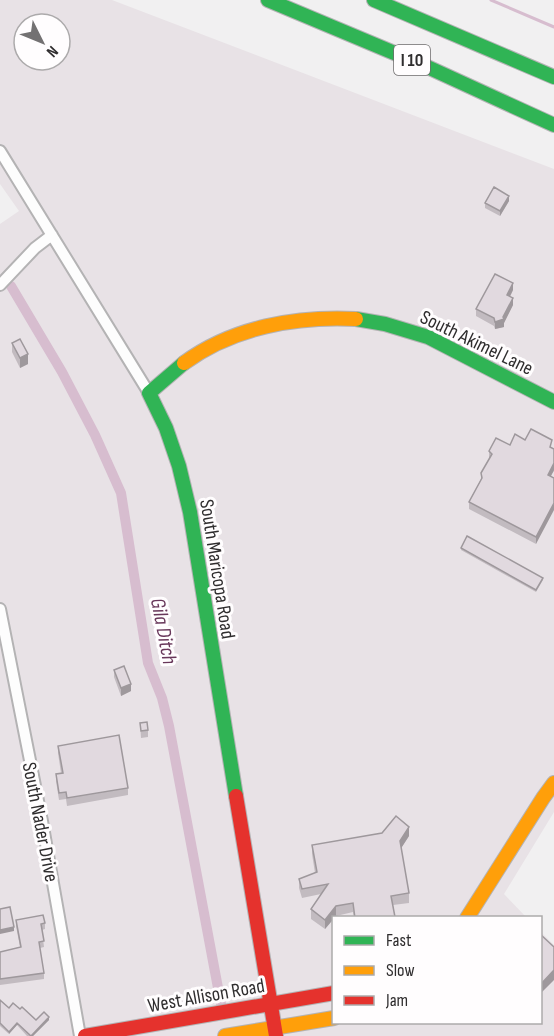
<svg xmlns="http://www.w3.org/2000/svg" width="554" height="1036" viewBox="0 0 554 1036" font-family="'Sofia Sans Condensed',sans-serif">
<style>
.built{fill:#e8e2e6;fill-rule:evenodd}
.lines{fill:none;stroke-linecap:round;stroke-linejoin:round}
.stream{stroke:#d7bdcf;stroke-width:3}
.canal{stroke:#d7bdcf;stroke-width:10}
.street-casing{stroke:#b4b3b4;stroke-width:14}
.fast-casing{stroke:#b4b3b4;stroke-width:16}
.slow-casing{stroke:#b4b3b4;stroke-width:16}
.jam-casing{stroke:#b4b3b4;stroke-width:16}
.street{stroke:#fdfdfd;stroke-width:10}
.fast{stroke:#30b455;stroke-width:14}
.slow{stroke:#ff9f0a;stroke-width:14}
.jam{stroke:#e5322d;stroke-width:14}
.wall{fill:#c2bbc0}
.shaded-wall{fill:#9e989c}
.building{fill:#e1d9df;stroke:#9e989c;stroke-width:1.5}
.labels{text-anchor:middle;stroke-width:6;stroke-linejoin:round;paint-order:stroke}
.shield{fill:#fffdfe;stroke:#6d6b6c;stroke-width:1.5}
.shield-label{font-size:18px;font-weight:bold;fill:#2f2d2e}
.street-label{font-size:20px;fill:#2f2d2e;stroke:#fffdfe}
.water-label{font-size:21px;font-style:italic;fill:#68375a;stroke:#fffdfe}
</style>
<rect width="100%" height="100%" fill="#f1f0f1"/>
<path class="built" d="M0,0H112L554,169V812L504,894L526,917L334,918V1022H540L541,932L554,945V1036H0V224L19,211L0,184ZM24,24H60V60H24Z"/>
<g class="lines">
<path class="stream" d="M491,0L554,27"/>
<path class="canal" d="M11,286L62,372L95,435L121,493L148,663L162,698L169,726L221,1004"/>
<defs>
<path id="street" d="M0,151L149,393
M0,285L35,248L52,235
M0,609L42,821L80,1036"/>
<path id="fast" d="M268,0L423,65L554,125
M374,0L554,77
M356,319L385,324L428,337L554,402
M184,363L149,393L166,428L179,466L190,512L236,796"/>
<path id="slow" d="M184,363C233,327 296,316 356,319
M467,918L543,798L554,783
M225,1036L334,1018"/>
<path id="jam" d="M236,796L276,1036
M85,1036L334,993"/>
</defs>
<use href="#street" class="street-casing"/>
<use href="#fast" class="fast-casing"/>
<use href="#slow" class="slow-casing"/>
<use href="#jam" class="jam-casing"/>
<use href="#street" class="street"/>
<use href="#fast" class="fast"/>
<use href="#slow" class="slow"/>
<use href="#jam" class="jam"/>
</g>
<path class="wall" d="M509,201L500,216L485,208V203Z
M513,290L510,297L513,305L504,323V327L495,329L494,326L476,316V309Z
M12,343L28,364L20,368L12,352Z
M525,440L554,449V471L550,476L536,544L469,509V502L481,479V473L489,459V451Z
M461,548L543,580L536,592L461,550Z
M114,670L131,691L121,696L114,677Z
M140,723L148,730V737L141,738Z
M58,746L128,788V795L67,806L66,799L59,800L56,781V774L61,773L58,753Z
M409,836L401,848L409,893V903L393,905L395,918H354L353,912L336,916L325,929L311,919V909L321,894L302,898L299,888V879L315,873L312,854V845Z
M16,920L45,923V929L42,930L44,947L40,948L44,973V979L0,985V952L20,947L16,926Z
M0,1000L9,1008L20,1009L36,1020H49L33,1036H27L17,1025L9,1034L0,1026Z"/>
<path class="shaded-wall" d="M509,196V201L500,216V211Z
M513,283V290L507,302V295Z
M513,298V305L504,323V327L495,329V322L503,317Z
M28,354V364L20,368V358Z
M554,463V470L548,482V475Z
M554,503V510L536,544V537Z
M131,684V691L121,696V688Z
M409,827V836L400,850V841Z
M336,906V916L325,929V920Z
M14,927V931L0,934V930Z
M554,970V980L540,994V985Z
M49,1017V1020L33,1036H31Z
M17,1023V1025L9,1034V1032Z"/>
<path class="building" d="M494,187L509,196L500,211L485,203Z
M495,274L513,283L507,295L513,298L503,317L504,319L495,322L494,318L476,309Z
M20,339L28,354L20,358L12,343Z
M531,429L552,440L550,447L554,449V463L548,475L554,478V503L536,537L469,502L482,478L481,473L492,454L489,451L496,438L510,445L515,434L525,440Z
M467,536L543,578L536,590L461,548Z
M124,666L131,684L121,688L114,670Z
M147,722L148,730L141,731L140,723Z
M119,735L128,788L67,798L66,792L59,793L56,774L63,773L58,746Z
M396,816L409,827L400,841L409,893L391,896L395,917L390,918H355L353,903L336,906L325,920L311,909L328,884L302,889L299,879L317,872L312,845L382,833Z
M10,907L14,927L0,930V909Z
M43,915L45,923L41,924L44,941L39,942L44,973L0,979V952L21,947L16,920Z
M540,934L554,947V970L540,985Z
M0,1000L9,1008L13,1003L20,1009L22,1007L36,1020L44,1012L49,1017L31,1036L17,1023L9,1032L0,1023Z"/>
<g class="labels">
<rect class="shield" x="394" y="45" width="36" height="30" rx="4.5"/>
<g class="shield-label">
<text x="412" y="66">I 10</text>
</g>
<g class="street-label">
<text transform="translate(477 342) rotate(26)" y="7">South Akimel Lane</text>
<text transform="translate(218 569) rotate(81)" y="7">South Maricopa Road</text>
<text transform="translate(41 822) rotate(79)" y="7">South Nader Drive</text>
<text transform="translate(206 995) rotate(-10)" y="7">West Allison Road</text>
</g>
<g class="water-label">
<text transform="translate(164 631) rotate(79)" y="7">Gila Ditch</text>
</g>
</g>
<rect x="332" y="916" width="210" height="108" fill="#fffdfe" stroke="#acaaab" stroke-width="1.5"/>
<rect x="344" y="936" width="30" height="9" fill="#30b455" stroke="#acaaab" stroke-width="1.5"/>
<text x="386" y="946" font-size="18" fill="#2f2d2e">Fast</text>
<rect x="344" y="966" width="30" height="9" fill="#ff9f0a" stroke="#acaaab" stroke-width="1.5"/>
<text x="386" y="976" font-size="18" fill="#2f2d2e">Slow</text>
<rect x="344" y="996" width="30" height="9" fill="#e5322d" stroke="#acaaab" stroke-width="1.5"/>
<text x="386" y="1006" font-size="18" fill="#2f2d2e">Jam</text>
<g transform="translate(42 42) rotate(133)"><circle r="28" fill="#fffdfe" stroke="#acaaab" stroke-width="1.5"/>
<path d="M0-4.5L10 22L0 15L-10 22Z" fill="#737172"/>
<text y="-9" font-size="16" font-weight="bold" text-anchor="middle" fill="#2f2d2e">N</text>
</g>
</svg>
